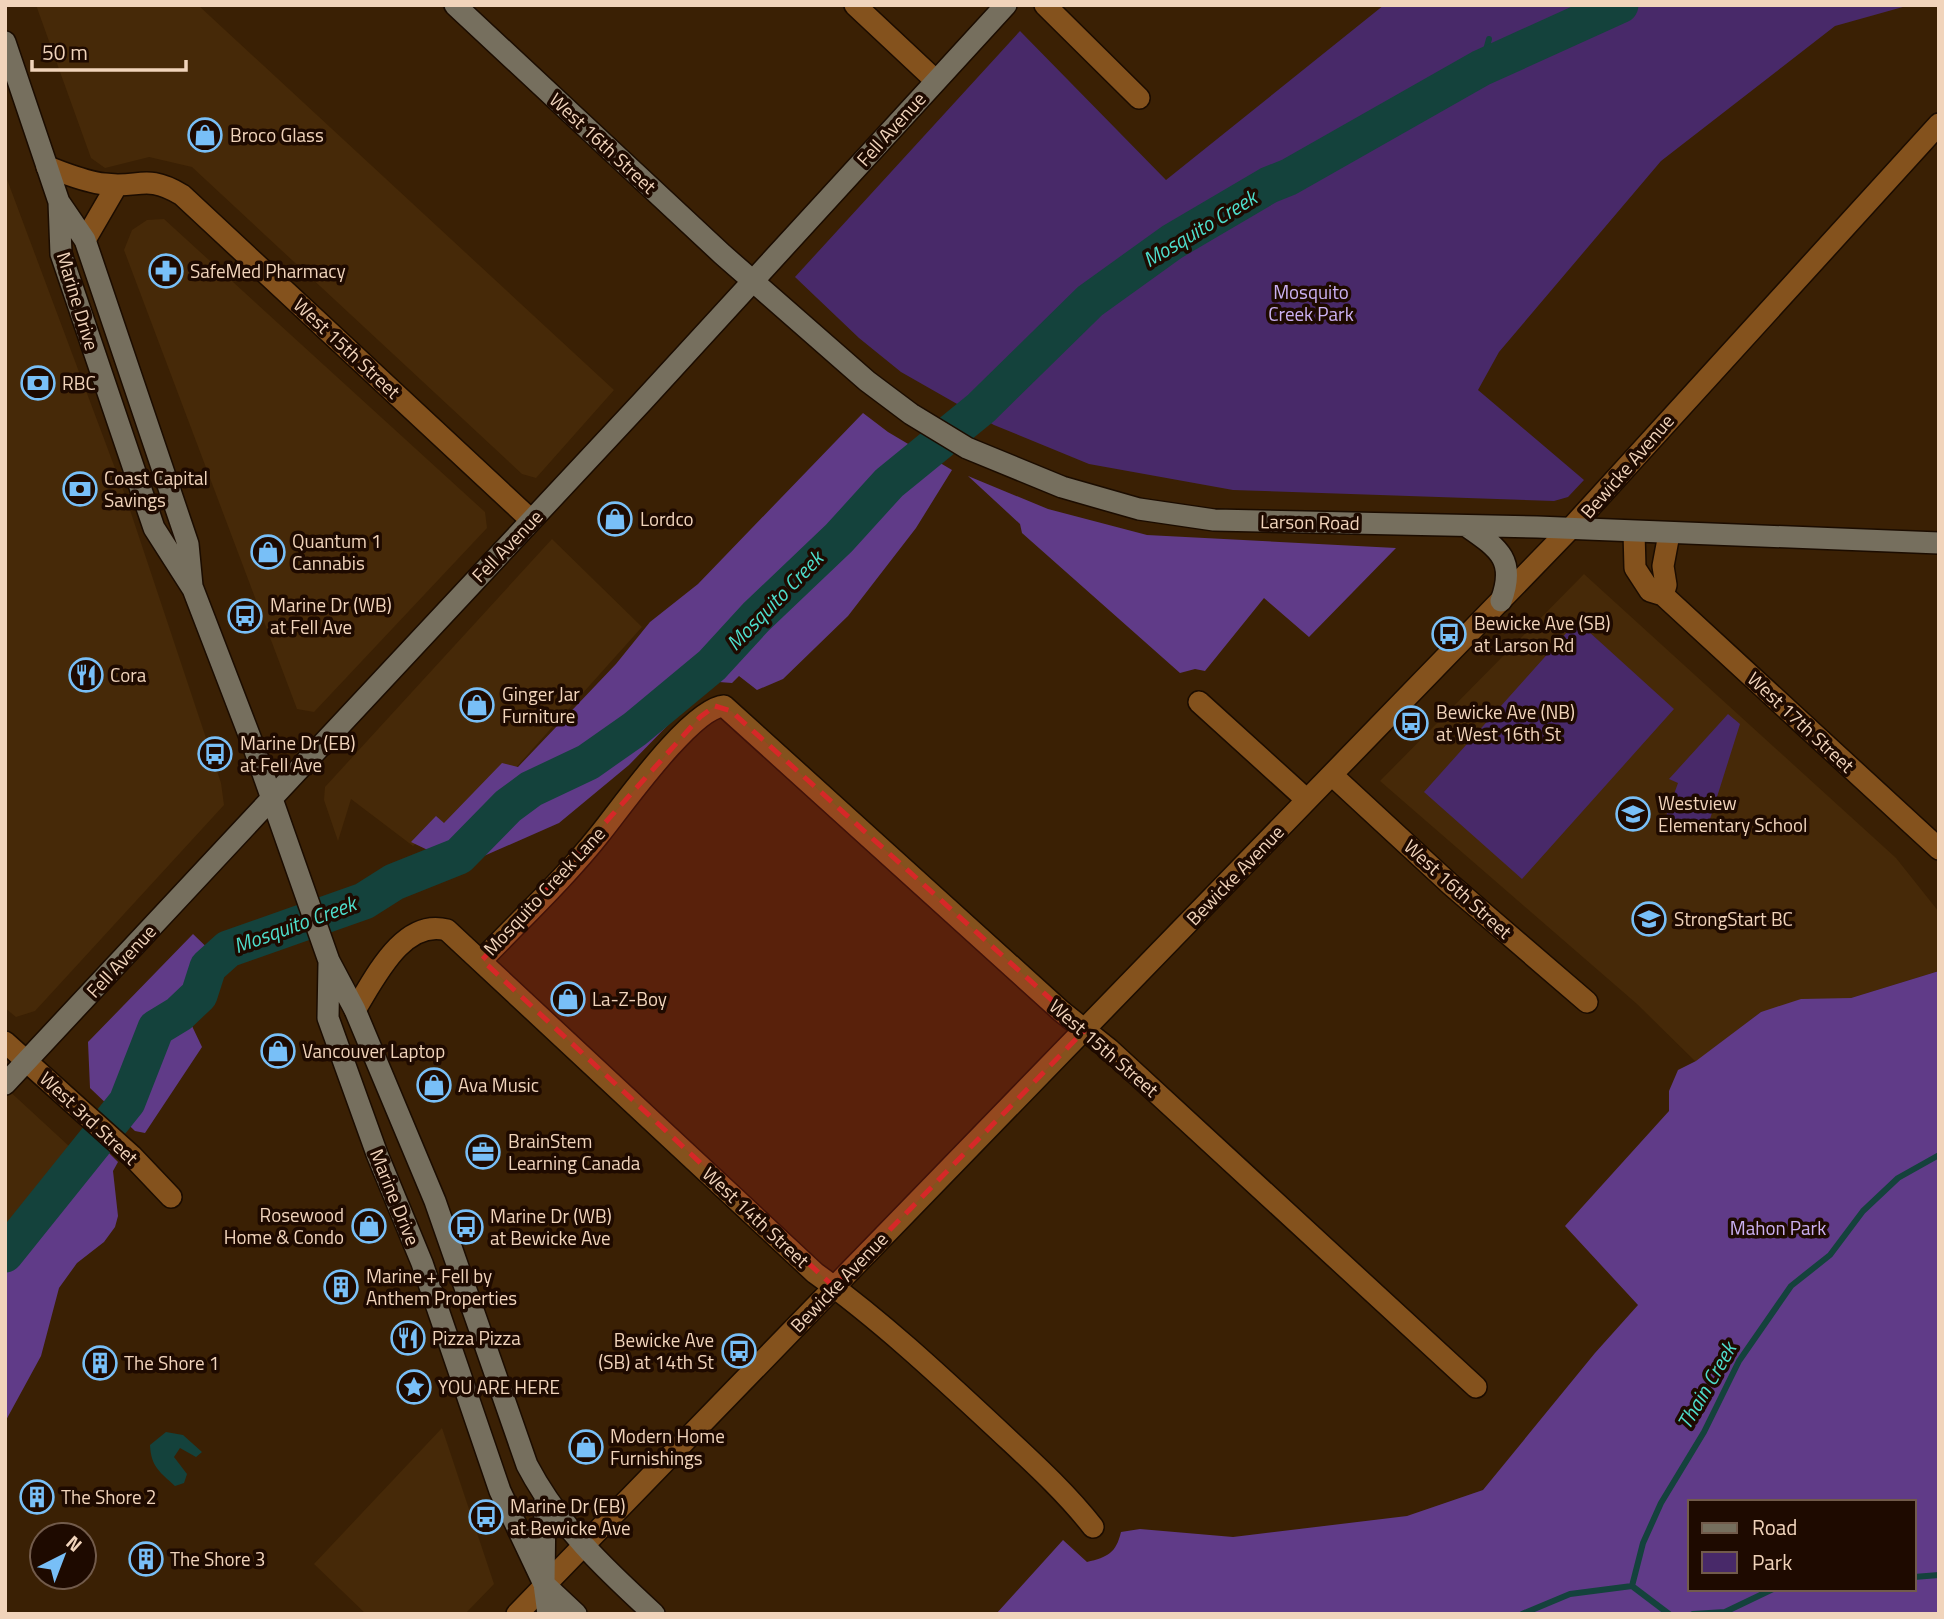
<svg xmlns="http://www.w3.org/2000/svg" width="1944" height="1619" viewBox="0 0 1944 1619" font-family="'Titillium Web',sans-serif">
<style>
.built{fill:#462908}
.green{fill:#482969}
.forest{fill:#603b88;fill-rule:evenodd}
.water{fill:#14423c}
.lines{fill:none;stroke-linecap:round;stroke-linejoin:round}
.stream{stroke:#14423c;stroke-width:6}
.river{stroke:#14423c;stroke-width:37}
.street-casing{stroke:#1b0c00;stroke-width:24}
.secondary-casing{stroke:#1b0c00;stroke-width:24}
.street{stroke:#84521d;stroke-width:21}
.secondary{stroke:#766f5e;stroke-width:21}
.marked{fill:#d62828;fill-opacity:0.2;stroke:#d62828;stroke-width:5;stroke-dasharray:14 9;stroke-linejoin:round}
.labels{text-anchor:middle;stroke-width:7;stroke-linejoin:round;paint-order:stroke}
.street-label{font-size:19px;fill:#f1d4bb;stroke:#1e0a00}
.poi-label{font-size:19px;fill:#f1d4bb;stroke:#1e0a00;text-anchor:start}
.park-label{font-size:19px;fill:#ccb2f2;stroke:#1e0a00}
.water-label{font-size:21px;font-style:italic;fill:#4edecc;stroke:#1e0a00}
</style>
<rect width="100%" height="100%" fill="#3a2004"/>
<path class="built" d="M36,5H198L614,390L536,478L522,474L192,167L149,157L105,168L91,158Z
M5,174L125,495L221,783L224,805L35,1011L16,1017L5,1008Z
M164,219L485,512L487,528L314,712L297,709L124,250L132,230L147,220Z
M552,539L642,627L512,772L446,827L436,823L413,846L351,799L338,841L324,800L325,787Z
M1584,574L1896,858L1939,912V971L1851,998L1761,1012L1696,1062L1637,1004L1380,781Z
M5,1087L70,1147L5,1227Z
M442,1428L494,1584L465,1614H366L314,1564Z"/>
<path class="green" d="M1384,5H1910L1835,26L1661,161L1499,352L1478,390L1584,480L1568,497L1554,501L1233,490L1089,464L994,425L901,372L859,338L795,277L1020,31L1166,180Z
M1577,621L1674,709L1522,879L1424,792Z
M1728,714L1740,724L1705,835L1665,819L1678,783L1669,779Z"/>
<path class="forest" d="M863,413L888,432L952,470L916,528L848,616L783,679L757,690L739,676L732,683L719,682L705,687L629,765L559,823L461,866L411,842L436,816L444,823L502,763L518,767L616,664L650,622L698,584Z
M968,476L1048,509L1147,535L1396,548L1309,637L1264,598L1205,671L1195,669L1180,673L1022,533L1020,524Z
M193,934L221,961L182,1005L202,1047L145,1133L135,1131L90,1088L88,1042Z
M1939,971V1614H996L1063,1540L1087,1562C1108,1557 1116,1553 1121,1532L1140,1529L1233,1537L1407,1516L1483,1490L1595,1353L1638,1305L1565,1226L1669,1111V1091L1678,1070L1696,1061L1761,1012L1801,999L1851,998ZM1690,1502H1914V1589H1690Z
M85,1129L118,1162L113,1171L118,1216L115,1227L104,1242L77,1263L59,1288L41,1356L5,1422V1236Z"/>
<path class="water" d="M166,1432L183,1435L202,1452L196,1457L180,1448L174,1457L187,1474L184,1483L175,1486C160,1472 151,1467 150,1445Z"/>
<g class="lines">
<path class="stream" d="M1481,68L1489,39
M1914,1577L1939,1575
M1632,1586L1643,1543L1661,1503L1704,1432L1739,1361L1791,1286L1830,1255L1863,1211L1898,1178L1939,1155
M1632,1586L1669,1614
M1522,1614L1570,1594L1632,1586
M1693,1614L1725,1612L1773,1589"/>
<path class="river" d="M5,1254L127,1102L156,1028L179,1014L199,995L208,967L228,949L364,901L394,882L459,856L508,806L531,789L588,762L635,729L712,665L756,617L839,538L889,483L981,408L1090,301L1172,242L1269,185L1289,177L1481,68L1620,5"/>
<defs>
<path id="street" d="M855,5L935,80
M1045,5L1139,98
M47,167C65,173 85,182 104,184C140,189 145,173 182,195L531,520
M85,240L117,185
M1634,532L1635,568L1650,591L1663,595L1939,849
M1663,595L1666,585L1663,566L1669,534
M1199,702L1307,800
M1332,775L1451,885L1587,1002
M482,960C521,919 564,879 599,835C621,808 691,708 724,706L1061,1011L1110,1050L1476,1387
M355,1010C375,978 403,918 447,930L815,1273C879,1319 937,1373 995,1427C1029,1459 1064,1490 1093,1527
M5,1042L132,1156L171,1197
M517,1614L1571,528L1939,124"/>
<path id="secondary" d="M455,5L722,254L867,381L911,414L967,448L1062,487L1139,509L1214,520L1537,527L1939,543
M5,42L59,202L85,240L188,544L192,586
M59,202L61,254L154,528L193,589L253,745L329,961L355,1010L435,1201L527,1465C559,1526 604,1568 654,1614
M1468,527C1500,549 1516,561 1501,601
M329,963L328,1018L377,1154L422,1263L500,1491L544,1584L576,1614
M5,1084L642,402L1006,5
M545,1500L544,1584L548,1614"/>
</defs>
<use href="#street" class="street-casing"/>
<use href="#secondary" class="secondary-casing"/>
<use href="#street" class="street"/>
<use href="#secondary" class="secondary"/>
</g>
<path class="marked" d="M715,706L731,711L1085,1030L834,1287L482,960L700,717Z"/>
<defs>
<symbol id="shop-ring" viewBox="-11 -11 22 22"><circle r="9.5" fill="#1e0a00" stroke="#78bff7" stroke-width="1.5"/><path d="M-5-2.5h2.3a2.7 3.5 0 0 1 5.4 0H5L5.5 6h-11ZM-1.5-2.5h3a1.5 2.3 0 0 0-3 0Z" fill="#78bff7"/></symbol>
<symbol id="pharmacy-ring" viewBox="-11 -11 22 22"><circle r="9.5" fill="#1e0a00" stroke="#78bff7" stroke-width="1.5"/><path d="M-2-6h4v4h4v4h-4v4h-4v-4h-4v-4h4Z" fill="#78bff7"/></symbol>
<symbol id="bank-ring" viewBox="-11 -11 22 22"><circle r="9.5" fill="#1e0a00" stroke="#78bff7" stroke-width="1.5"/><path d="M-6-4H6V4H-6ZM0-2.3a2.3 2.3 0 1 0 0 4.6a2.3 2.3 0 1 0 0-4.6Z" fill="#78bff7"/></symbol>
<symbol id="bus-ring" viewBox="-11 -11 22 22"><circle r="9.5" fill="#1e0a00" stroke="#78bff7" stroke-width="1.5"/><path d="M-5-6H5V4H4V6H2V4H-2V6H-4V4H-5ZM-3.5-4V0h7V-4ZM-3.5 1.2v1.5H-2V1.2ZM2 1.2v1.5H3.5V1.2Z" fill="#78bff7"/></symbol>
<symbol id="restaurant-ring" viewBox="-11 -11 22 22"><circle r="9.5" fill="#1e0a00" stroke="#78bff7" stroke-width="1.5"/><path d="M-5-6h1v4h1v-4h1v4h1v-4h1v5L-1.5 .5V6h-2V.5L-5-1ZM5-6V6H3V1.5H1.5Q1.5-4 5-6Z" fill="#78bff7"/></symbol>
<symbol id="school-ring" viewBox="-11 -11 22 22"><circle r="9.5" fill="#1e0a00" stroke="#78bff7" stroke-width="1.5"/><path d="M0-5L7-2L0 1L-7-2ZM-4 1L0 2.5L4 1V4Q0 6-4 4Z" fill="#78bff7"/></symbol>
<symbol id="office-ring" viewBox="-11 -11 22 22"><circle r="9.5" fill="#1e0a00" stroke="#78bff7" stroke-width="1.5"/><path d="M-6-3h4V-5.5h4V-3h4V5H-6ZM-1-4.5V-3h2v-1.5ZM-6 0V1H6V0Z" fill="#78bff7"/></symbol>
<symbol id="building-ring" viewBox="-11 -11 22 22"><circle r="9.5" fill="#1e0a00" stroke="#78bff7" stroke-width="1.5"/><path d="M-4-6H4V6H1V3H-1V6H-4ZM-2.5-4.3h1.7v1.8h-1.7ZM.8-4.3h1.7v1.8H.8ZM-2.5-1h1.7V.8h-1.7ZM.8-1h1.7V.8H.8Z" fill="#78bff7"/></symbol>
<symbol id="sight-ring" viewBox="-11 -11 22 22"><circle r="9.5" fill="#1e0a00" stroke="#78bff7" stroke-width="1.5"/><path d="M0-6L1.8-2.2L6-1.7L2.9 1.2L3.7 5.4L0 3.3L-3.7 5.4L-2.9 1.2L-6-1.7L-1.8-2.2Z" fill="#78bff7"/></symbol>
</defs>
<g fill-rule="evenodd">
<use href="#shop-ring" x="186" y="116" width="38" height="38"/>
<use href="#pharmacy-ring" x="147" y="252" width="38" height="38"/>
<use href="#bank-ring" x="19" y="364" width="38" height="38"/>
<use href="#bank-ring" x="61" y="470" width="38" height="38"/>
<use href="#shop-ring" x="596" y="500" width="38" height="38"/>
<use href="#shop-ring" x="249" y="533" width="38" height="38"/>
<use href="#bus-ring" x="226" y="597" width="38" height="38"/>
<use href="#bus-ring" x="1430" y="615" width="38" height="38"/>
<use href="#restaurant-ring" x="67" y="656" width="38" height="38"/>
<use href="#shop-ring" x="458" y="686" width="38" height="38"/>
<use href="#bus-ring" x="1392" y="704" width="38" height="38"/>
<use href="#bus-ring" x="196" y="735" width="38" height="38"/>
<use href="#school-ring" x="1614" y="795" width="38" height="38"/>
<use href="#school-ring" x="1630" y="900" width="38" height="38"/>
<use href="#shop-ring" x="549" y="980" width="38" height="38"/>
<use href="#shop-ring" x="259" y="1032" width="38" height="38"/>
<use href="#shop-ring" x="415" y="1066" width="38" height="38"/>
<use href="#office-ring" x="464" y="1133" width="38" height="38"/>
<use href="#shop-ring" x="350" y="1207" width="38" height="38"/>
<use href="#bus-ring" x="447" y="1208" width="38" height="38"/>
<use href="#building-ring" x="322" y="1268" width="38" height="38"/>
<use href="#restaurant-ring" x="389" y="1319" width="38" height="38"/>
<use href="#bus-ring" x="720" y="1332" width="38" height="38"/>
<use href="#building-ring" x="81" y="1344" width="38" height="38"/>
<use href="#sight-ring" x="395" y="1368" width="38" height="38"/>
<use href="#shop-ring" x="567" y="1428" width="38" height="38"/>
<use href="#building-ring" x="18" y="1478" width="38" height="38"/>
<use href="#bus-ring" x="467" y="1498" width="38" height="38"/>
<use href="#building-ring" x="127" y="1540" width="38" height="38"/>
</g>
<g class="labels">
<g class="street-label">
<text transform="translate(891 129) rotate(-48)" y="7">Fell Avenue</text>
<text transform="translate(603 143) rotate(43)" y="7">West 16th Street</text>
<text transform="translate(78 301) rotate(73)" y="7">Marine Drive</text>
<text transform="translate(347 348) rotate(43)" y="7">West 15th Street</text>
<text transform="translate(1627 466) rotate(-49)" y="7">Bewicke Avenue</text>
<text transform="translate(1310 522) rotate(1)" y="7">Larson Road</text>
<text transform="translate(507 546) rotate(-46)" y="7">Fell Avenue</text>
<text transform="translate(1801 722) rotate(43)" y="7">West 17th Street</text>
<text transform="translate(1235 875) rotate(-46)" y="7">Bewicke Avenue</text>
<text transform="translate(1458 889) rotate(42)" y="7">West 16th Street</text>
<text transform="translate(544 891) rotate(-47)" y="7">Mosquito Creek Lane</text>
<text transform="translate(121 961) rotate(-47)" y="7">Fell Avenue</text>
<text transform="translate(1104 1048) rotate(41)" y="7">West 15th Street</text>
<text transform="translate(89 1118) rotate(43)" y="7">West 3rd Street</text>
<text transform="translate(395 1197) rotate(68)" y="7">Marine Drive</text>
<text transform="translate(756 1217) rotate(43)" y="7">West 14th Street</text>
<text transform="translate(839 1282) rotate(-46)" y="7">Bewicke Avenue</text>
</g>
<g class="poi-label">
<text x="230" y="142">Broco Glass</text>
<text x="190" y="278">SafeMed Pharmacy</text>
<text x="62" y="390">RBC</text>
<text x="104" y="485">Coast Capital<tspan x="104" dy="22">Savings</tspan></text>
<text x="640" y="526">Lordco</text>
<text x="292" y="548">Quantum 1<tspan x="292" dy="22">Cannabis</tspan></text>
<text x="270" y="612">Marine Dr (WB)<tspan x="270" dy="22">at Fell Ave</tspan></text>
<text x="1474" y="630">Bewicke Ave (SB)<tspan x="1474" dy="22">at Larson Rd</tspan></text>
<text x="110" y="682">Cora</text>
<text x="502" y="701">Ginger Jar<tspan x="502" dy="22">Furniture</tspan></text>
<text x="1436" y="719">Bewicke Ave (NB)<tspan x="1436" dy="22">at West 16th St</tspan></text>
<text x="240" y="750">Marine Dr (EB)<tspan x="240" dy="22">at Fell Ave</tspan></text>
<text x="1658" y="810">Westview<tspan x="1658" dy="22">Elementary School</tspan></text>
<text x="1674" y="926">StrongStart BC</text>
<text x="592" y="1006">La-Z-Boy</text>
<text x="302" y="1058">Vancouver Laptop</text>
<text x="458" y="1092">Ava Music</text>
<text x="508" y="1148">BrainStem<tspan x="508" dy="22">Learning Canada</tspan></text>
<text x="344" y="1222" text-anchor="end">Rosewood<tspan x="344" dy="22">Home &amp; Condo</tspan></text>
<text x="490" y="1223">Marine Dr (WB)<tspan x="490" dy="22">at Bewicke Ave</tspan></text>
<text x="366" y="1283">Marine + Fell by<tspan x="366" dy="22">Anthem Properties</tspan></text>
<text x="432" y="1345">Pizza Pizza</text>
<text x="714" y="1347" text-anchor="end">Bewicke Ave<tspan x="714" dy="22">(SB) at 14th St</tspan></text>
<text x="124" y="1370">The Shore 1</text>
<text x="438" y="1394">YOU ARE HERE</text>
<text x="610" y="1443">Modern Home<tspan x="610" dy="22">Furnishings</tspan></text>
<text x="61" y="1504">The Shore 2</text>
<text x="510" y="1513">Marine Dr (EB)<tspan x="510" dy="22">at Bewicke Ave</tspan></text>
<text x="170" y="1566">The Shore 3</text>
</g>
<g class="park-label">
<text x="1311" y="299">Mosquito<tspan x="1311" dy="22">Creek Park</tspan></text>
<text x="1778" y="1235">Mahon Park</text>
</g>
<g class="water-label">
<text transform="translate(1200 229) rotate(-31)" y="7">Mosquito Creek</text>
<text transform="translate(775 601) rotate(-46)" y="7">Mosquito Creek</text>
<text transform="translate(295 925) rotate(-20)" y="7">Mosquito Creek</text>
<text transform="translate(1707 1386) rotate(-60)" y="7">Thain Creek</text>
</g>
</g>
<rect width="1944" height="1619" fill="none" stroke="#f1d4bb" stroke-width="14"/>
<rect x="1688" y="1500" width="228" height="91" fill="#1e0a00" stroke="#725b4b" stroke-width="2"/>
<rect x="1702" y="1523" width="35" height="10" fill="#766f5e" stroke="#725b4b" stroke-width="2"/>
<text x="1752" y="1535" font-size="21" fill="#f1d4bb">Road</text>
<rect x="1702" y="1552" width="35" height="21" fill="#482969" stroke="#725b4b" stroke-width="2"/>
<text x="1752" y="1570" font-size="21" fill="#f1d4bb">Park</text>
<g transform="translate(63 1556) rotate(42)"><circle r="33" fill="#1e0a00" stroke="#725b4b" stroke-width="2"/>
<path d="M0-5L12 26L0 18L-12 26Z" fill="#78bff7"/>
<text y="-10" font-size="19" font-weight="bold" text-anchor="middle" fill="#f1d4bb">N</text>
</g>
<path d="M32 60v10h154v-10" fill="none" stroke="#f1d4bb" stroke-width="3.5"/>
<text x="42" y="60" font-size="21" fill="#f1d4bb" stroke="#1e0a00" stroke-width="5" paint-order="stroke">50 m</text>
</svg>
